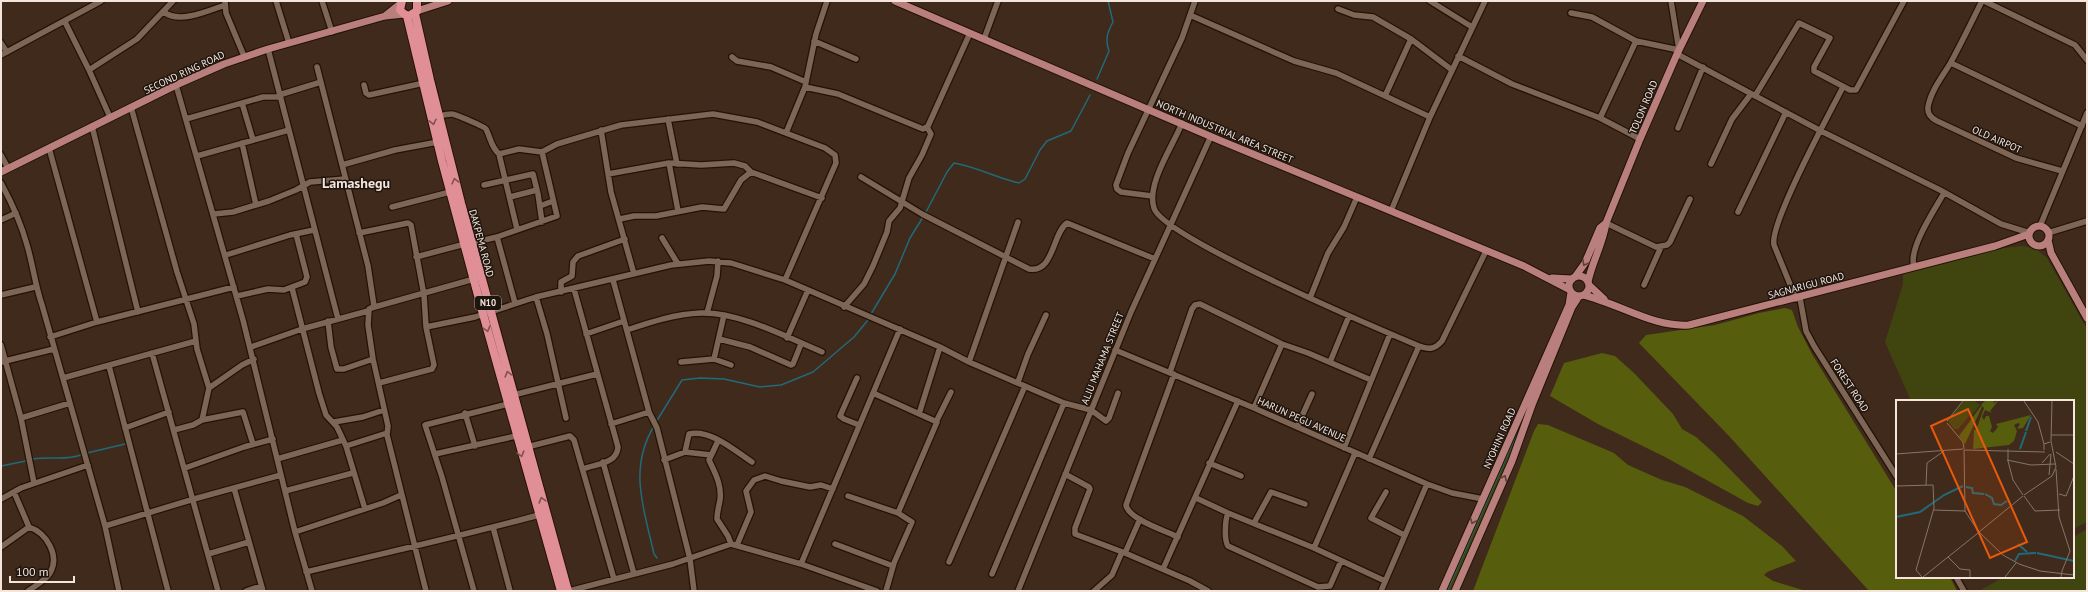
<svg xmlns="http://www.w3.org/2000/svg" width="2088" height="592" viewBox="0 0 2088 592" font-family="'PT Sans',sans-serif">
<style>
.green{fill:#40450f}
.forest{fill:#565d0d}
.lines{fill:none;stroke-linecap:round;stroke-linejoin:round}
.stream{stroke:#226a7a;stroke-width:1.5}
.minor-casing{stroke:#251205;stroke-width:8}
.major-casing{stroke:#251205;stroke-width:9}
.highway-casing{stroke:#251205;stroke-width:10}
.minor{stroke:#7e6656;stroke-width:5.5}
.major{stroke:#b97f7d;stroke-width:7}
.highway{stroke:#e18f97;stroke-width:8}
.oneway{stroke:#805253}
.oneway2{stroke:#5d3f3b}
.labels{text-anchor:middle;stroke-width:3;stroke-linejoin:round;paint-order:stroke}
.shield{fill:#1f150f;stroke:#b5a79f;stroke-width:1}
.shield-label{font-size:9px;font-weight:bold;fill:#f5e6dd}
.street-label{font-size:10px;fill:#f5e6dd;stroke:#1f150f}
.district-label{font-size:14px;font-weight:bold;fill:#f5e6dd;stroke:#1f150f}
.inset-river{fill:none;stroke:#226a7a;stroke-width:2}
.inset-road{fill:none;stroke:#887569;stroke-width:1}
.view{fill:#e8590c;fill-opacity:0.15;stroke:#e8590c;stroke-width:2}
.inset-edge{fill:none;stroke:#f5e6dd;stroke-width:2}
</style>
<rect width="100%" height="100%" fill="#3f2a1b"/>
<path class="green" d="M2022,246L2035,248L2047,258L2087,329V522L2073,529V401H1911L1885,342L1903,284V273L2003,248Z
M1515,432L1519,434L1453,591H1444Z
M2087,529V591H1979L2004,577H2073V537Z"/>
<path class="forest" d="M1785,308L1792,310L1798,327L1812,354L1897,492V577H1950L1957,591H1869L1729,436L1639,343L1646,335L1715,325L1759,313Z
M1602,353L1615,356L1634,373L1673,414L1682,429L1696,437L1715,454L1762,502L1758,506L1748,503L1665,457L1598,424L1550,396L1564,363Z
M1538,424L1548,425L1614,453L1628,465L1662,480L1685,487L1743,516L1782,546L1796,561L1767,572L1764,575L1773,581L1806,591H1473L1534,431Z"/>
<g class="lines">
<path class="stream" d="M1097,79L1109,51C1105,40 1107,33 1113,22L1108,1
M925,214L947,172L954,163C977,167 997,178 1019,183L1025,179L1040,150L1047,141L1071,131L1090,95
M871,314L895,274L910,238L923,217
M656,422L682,380L700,378L724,379L760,387L781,385L813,372L854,337L868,320
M654,426C628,469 644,509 654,554L657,558
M87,453L125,444
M33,459C50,456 65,461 81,455
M1,466L26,461
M1447,591L1517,433"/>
<defs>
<path id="minor" d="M225,1L226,13L244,56
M276,1L289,43
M322,1L332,32
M1430,1L1472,27
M1982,1C1972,21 1962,42 1951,62C1943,76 1931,90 1928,107C1927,114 1931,118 1937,121L2016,158L2062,171
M1984,1L2075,45L2087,60
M1338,9L1354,15L1373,17L1411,39L1452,70
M164,12C179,24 208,11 225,5
M1571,13L1592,17L1636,41L1679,50L1671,1
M1190,15L1294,61L1336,73L1430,117
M65,22L89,70L110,117
M984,39L998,1
M814,41L856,59
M1,43L7,52
M268,49L338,319
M1677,54L1821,131L1940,190L2001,224L2030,233
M1,55L101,1
M1458,56L1512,84L1600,118L1640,139
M732,57L737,61L771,67L806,82
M1951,63L2082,126
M89,70L137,39L173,1
M176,85L243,320L295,532L312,591
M364,85L366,93L369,95L424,83
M805,87L838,94L923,129L928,126L933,115L970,33
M279,95L321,82
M1385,96L1411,39
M1755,96L1799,23L1830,38L1814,67V71L1850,90H1856L1904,1
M242,103L253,140
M131,107L177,272L194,324L197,349L209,388L202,420L193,425L174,430
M439,116C443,115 448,114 452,114C455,114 485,127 486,129C491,139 491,147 499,154L517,229
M1600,118L1636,41
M186,119L263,97H280
M668,119L677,164
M1182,123C1173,146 1146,184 1154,208C1162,237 1381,330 1419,346C1429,350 1435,349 1442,341L1486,251
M92,126L138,312
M1678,128L1703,67
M601,130L611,192L634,274
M786,133L805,87L816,34L827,1
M242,143L256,205
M49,148L97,322
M499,154L519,149L542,152L557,144L621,125L713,114L757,122L825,148L835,155L836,163L785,280
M1,155L8,168
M197,156L289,130
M669,163L678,211
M1711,164L1732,119L1751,94
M342,165L395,150L438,142
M608,174L669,163L701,165L734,163L745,166L751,172
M861,177L922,214L1029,269C1054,273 1052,234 1067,223L1155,259
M1,183C12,203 21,223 27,245C33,265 35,285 42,305L105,526L119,591
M484,185L533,174L538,194L542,222
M1152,196L1121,192L1117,189L1116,185L1128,153L1182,38L1195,1
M510,197L537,190
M540,206L553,201
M392,207L450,192
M1391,211L1430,117L1485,1
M1738,212L1786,112
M214,214L233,212L269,201L296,190L310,182L345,179
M620,219L634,216H656L702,207L724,209L741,180L751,172L822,198
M1,220L16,213
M1606,223L1656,247L1667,245L1670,242L1690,199
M2040,226L2087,113
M359,233L408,223L411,225L424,295L426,327L434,365L432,369L379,383
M2048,233L2087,221
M497,237L515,303
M662,238L678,264
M472,243L497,237L557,216L542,152
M226,255L290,235L314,230
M416,257L465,244
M1914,266C1908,249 1935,209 1944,193
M1644,285L1661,247
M292,288L319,393L326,415L337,427L346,446L365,509
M574,289L618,447C617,464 596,464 583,469
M561,292V282L572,276L573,262L578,256L625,239
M1,295L35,287
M237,296L268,289L284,290L305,282L307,277L296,234
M536,297L547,334L566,418
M1310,298L1328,253L1344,227L1357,197
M1800,298L1806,331L1814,346L1897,477
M1796,299L1774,245C1769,224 1830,112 1843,87
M844,307L864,284L873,266L887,232L889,221L900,208L909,178L922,155L931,134L927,127
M371,308L474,279
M369,309L368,325L373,359L388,426L387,435L426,591
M707,313L717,276L718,261
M328,321L331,347L337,369H344L373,359
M426,327L475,317L536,297L671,265L709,261L731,263L785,280L940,347L969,362L1064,403L1091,410L1106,421L1109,418L1118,393
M627,330C651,322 675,314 701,313C740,312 786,337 822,352
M586,334L624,321
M50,337L97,322L234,287
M787,338L808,290
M719,339L750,347L791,365L793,364L801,344
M1,345L21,418L34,483
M251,347L302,329L368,311L374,306L368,266L317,67
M1115,350L1254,408L1427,484L1452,493L1483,499
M152,353L218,591
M714,359L724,315
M1,362L54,349
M681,362L714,359L731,365
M969,362L1018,222
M1330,362L1349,316
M109,366L168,591
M1170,372L1192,309L1195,305L1200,304L1282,344L1308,353L1371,380
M1174,374L1126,505C1128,519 1166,531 1178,537
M63,378L196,341
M857,378L840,416L844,419L859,425
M1018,382L1028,354L1046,315
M209,388L242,365L254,359
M873,393L937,422L898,513
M513,395L597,374
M1254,408L1282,344
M649,412L657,428L690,559L694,591
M465,413L475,446
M919,414L940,347
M21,418L70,403
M202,420L243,412L253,444
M935,421L937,420L951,392
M334,422L363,417L384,410
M611,424L649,412L613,280
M1297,427L1312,394
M125,428L169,412
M718,441L709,460C715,473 722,485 720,500C719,506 717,512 717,519L728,536L731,544
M346,446L387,433
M527,447L570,436L574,440L614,579
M1344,448L1390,334
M685,452L689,434C711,429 735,451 752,462
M435,454L516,436
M277,459L343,440
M1369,459L1419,346
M664,460L685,452L711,455
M603,462L634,574
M1209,463L1241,476
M185,468L244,447L273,439
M1065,474L1089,487L1090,489L1075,528V534L1125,553
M234,488L263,591
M285,491L353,473
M14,492L29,527C47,533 60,556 50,573C46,580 35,586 28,591
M1386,492L1371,518L1404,535
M848,496L898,513L912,522L894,563L886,591
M1196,498L1228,513L1314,548L1385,581
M1,499L21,488L88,465
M1228,513C1225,520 1224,540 1228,546L1318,587L1330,586L1341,561
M1140,519L1125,553L1190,581L1208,591
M1254,523L1271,492L1305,504
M105,526L194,499L281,475
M493,527L510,591
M295,532L383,503L401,495
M835,544L893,566
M737,545L751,512L746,491L754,480L765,476L781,481L810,487L821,485L833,489
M1,547L29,527
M1314,548L1355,453
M208,554L249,542
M949,562L1025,386
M801,564L900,329
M1163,569L1238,401
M306,572C384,553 462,536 539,515
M992,574L1064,403
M1956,577L1964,591
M246,591L261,586
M474,591L442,477L425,425L508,404
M569,591L673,564L731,544L801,564L877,591
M1018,591L1131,312L1211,136
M1094,591L1112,575L1122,552
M1381,591L1427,484"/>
<path id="major" d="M895,1L1219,140L1524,266L1570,290
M417,11L448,1
M385,16L400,4
M1,172L176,85L224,64L268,49L385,16L404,14
M2029 236a10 10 0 1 1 20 0a10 10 0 1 1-20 0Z
M2048,240L2051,253L2087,318
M1569 286a10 10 0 1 1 20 0a10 10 0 1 1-20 0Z
M1575,277L1585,263L1600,228L1606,223
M1552,278L1572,279
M1588,282C1592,262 1603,244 1606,223L1640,139L1677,54L1703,1
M1589,285L1604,299
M1583,295C1618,303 1654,328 1689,325L1995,246L2029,234
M1442,591L1569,305L1571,292
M1455,591L1512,461L1532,405L1572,307L1579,296"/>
<path id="highway" d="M402,1L400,10L404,14L409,16L417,11V1
M415,14L430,80L461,203L568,591
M407,16L442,161L483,314L561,591"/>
</defs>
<use href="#minor" class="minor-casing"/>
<use href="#major" class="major-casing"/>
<use href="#highway" class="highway-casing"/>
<use href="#minor" class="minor"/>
<use href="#major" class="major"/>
<use href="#highway" class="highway"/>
</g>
<defs><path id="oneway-chevron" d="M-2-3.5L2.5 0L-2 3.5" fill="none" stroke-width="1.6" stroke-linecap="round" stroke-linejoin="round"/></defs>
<g class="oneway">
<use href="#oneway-chevron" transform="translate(433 122) rotate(77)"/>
<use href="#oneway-chevron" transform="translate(455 181) rotate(-104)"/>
<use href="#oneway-chevron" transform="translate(487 329) rotate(74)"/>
<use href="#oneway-chevron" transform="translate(508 374) rotate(-105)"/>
<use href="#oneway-chevron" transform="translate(521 454) rotate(74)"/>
<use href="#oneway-chevron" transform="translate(542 500) rotate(-106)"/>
</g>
<g class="oneway2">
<use href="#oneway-chevron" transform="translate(1585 263) rotate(120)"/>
<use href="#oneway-chevron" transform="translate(1504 478) rotate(-66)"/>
<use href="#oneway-chevron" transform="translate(1473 521) rotate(114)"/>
</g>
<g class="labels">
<rect class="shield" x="475" y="296" width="26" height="14" rx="3"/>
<g class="shield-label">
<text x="488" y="306">N10</text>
</g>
<g class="street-label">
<text transform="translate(184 72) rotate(-25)" y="4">SECOND RING ROAD</text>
<text transform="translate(1643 107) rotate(-67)" y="4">TOLON ROAD</text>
<text transform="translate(1225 131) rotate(23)" y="4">NORTH INDUSTRIAL AREA STREET</text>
<text transform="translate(1997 139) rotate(24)" y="4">OLD AIRPOT</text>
<text transform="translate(482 243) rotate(75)" y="4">DAKPEMA ROAD</text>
<text transform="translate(1806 285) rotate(-15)" y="4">SAGNARIGU ROAD</text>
<text transform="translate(1102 358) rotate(-68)" y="4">ALIU MAHAMA STREET</text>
<text transform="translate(1850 385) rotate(57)" y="4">FOREST ROAD</text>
<text transform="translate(1302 419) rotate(24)" y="4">HARUN PEGU AVENUE</text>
<text transform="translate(1499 438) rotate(-66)" y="4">NYOHINI ROAD</text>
</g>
<g class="district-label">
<text x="356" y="188">Lamashegu</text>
</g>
</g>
<g transform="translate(1896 400)">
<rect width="178" height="178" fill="#3f2a1b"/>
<path d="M68,1H79L84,5L75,16L71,13L73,16L70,20L62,29H58L52,21Z" fill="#40450f"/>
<path d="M89,1H98L97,3L102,1L94,11L96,13L89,10L86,17L88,20L90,16H93L96,27L94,31L97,33L102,27L100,24L135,15L127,28L121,29L124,24L122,23L118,25L121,31L118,41L113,45L77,49L78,30H80L88,8L85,5ZM85,6L86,7L69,44L63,36Z" fill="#565d0d"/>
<path class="inset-river" d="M130,31L135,17M124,49L130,32M70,87L76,88L77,93L88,94M89,94L96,98L98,104L105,105L111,101M0,117L24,112L48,95L67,86M122,144L131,152M141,153L178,161M119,161L123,154L140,153"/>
<path class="inset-road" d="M128,1L142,22L148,44M51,21L67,1M51,23L67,42L68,49M155,35H178M112,49V61L117,80L127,95M68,50L69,111L82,131M68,50L149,52M148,50V44L154,42M160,52L178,64M0,54V86L37,85L38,108L20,170L26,177M0,54L67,49M111,60L135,65L159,64M146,63L154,54M160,69L163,117L174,151L166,171L165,177M153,75L155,54M30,85L31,63L48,51M163,94L170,96L178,76M128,95L156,76L160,67L155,41L156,1M128,96L139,111L164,110M37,110L69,111M83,132L107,155L123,164L144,171L178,175M83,132L127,96M52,157L64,169L74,170V177M27,177L82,133M109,177L120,163"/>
<path class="view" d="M72,9L131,142L94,158L35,26Z"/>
<rect width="178" height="178" class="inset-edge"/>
</g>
<rect width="2088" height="592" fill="none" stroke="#f5e6dd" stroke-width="4"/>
<path d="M10 576v6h64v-6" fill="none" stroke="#f5e6dd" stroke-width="2"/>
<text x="16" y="576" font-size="12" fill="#f5e6dd" stroke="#1f150f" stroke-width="3" paint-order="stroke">100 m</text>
</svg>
